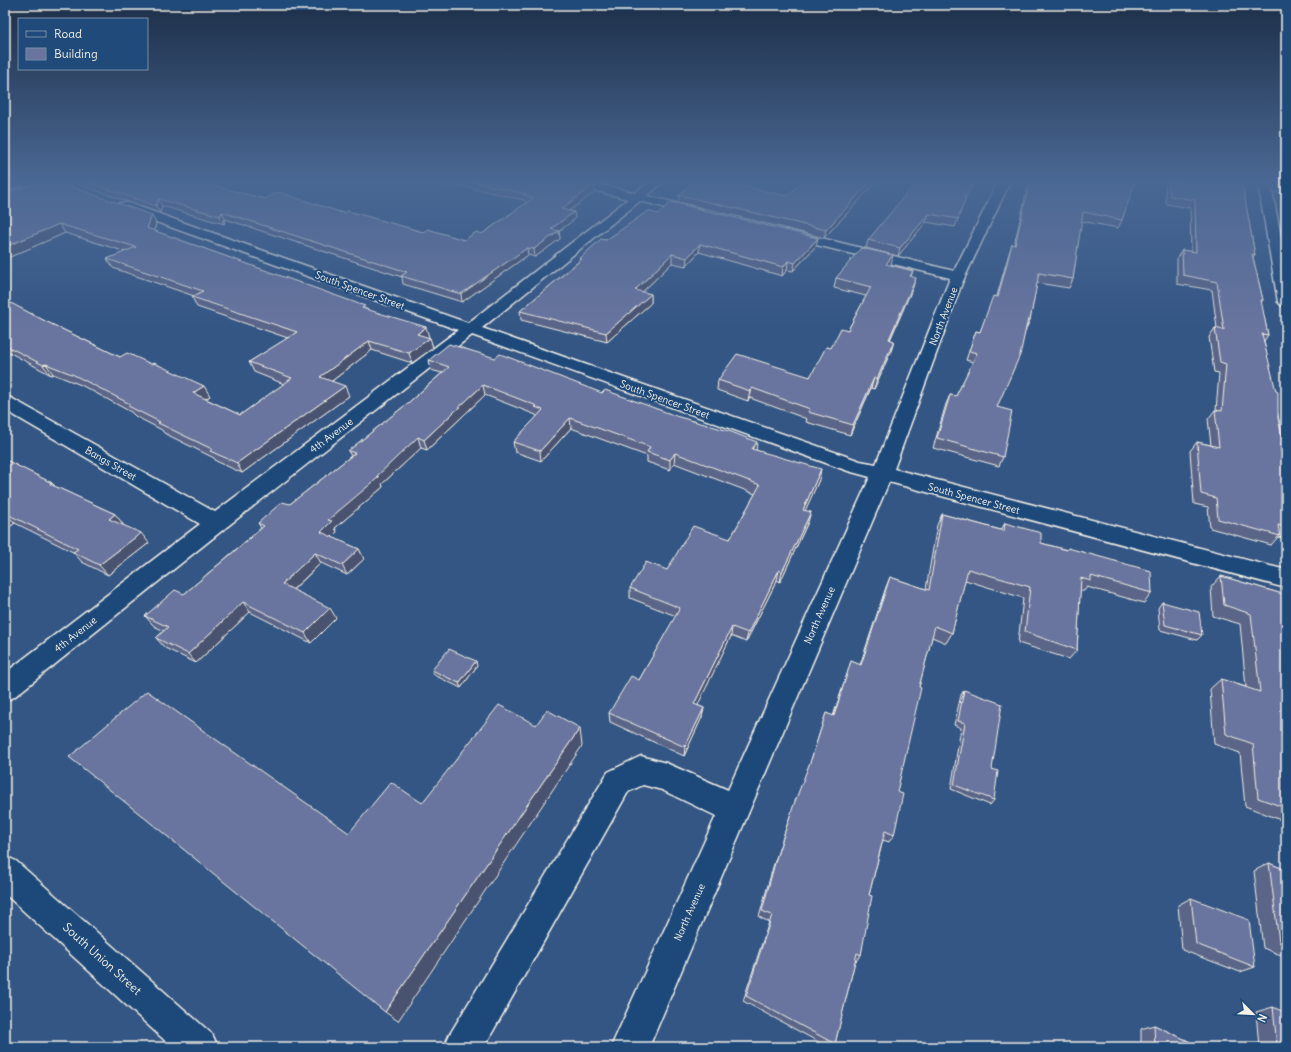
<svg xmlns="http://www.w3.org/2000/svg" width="1291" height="1052" viewBox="0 0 1291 1052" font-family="Delius,sans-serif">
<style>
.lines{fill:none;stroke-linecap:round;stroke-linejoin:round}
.minor-casing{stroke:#f4f1e8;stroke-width:3}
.minor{fill:#1f4a7a;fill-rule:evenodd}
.wall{fill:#5a6588;stroke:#f4f1e8}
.shaded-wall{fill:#4a526f;stroke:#f4f1e8}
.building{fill:#69759e;stroke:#f4f1e8}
.labels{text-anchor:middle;stroke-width:4;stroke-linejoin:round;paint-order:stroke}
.street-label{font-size:10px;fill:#f4f1e8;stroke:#1f4a7a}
.near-street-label{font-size:12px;fill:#f4f1e8;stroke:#1f4a7a}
</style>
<rect width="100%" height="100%" fill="#345684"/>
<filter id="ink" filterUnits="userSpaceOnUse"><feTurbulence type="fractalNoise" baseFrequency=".025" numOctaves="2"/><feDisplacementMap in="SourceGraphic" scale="8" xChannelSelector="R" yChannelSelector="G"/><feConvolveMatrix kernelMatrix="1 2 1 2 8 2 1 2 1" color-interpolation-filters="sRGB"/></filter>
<g filter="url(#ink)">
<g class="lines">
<defs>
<path id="minor" d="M7,182H24L22,185L5,191V183Z
M571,182H591L635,193L649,182H663L647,196L702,209L703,212L702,215L697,216L640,201L482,328L860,461L876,464L950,278L784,237L782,234L784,231L789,230L954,271L998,182H1010L962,283L894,469L1286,570V588L889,482L649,1047H611L716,816L662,790L643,785L628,792L484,1047H444L450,1034L608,772L641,756L666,763L728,790L870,477L848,471L472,335L224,529L14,697L5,701V673L200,524L5,410V396L11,398L215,512L458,330L120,209L118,206L120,203H128L468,323L628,199L573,185Z
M1258,182H1270L1286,185V193L1272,191L1286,263V307L1281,305L1278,302Z
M5,856L16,861L212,1034L218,1047H172L5,894Z"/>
</defs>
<use href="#minor" class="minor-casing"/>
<use href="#minor" class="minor"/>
</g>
<path class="wall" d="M72,182H200L265,199L343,213L423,232L464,240L482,234L526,203L525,202L524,200L450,183L446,185L437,182H583L594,185L595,192L569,211L574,212L575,219L559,231L560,239L535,257L528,255L462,302L403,284L402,277L225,219L224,224L162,206L160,213Z
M598,182H608L605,184Z
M801,182H876L824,238L679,202V195L787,196L797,187Z
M1030,182H1135L1122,220L1118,228L1081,221L1073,279L1069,288L1037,283L1030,320L1026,329L997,407L1003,457L999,466L933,448L946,404L950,395L956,396L973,362L966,360L976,331L980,332L997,296L1009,253L1012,244L1014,245L1027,190Z
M1165,182H1242L1255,255L1253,257L1263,300L1261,303L1268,335L1264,341L1284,446L1281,450L1286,477V481L1283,485L1286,503V534L1282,538L1278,537L1271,545L1210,528L1208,507L1194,504L1190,451L1197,442L1211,445L1208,419L1215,410H1216L1219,373L1214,372L1209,337L1215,328H1217L1212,290L1177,284V258L1182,250L1191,252L1190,208L1166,204Z
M5,194L156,224L154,231L366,309L429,337L428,338H430L433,348L412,363L372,350L332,381L349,396L242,473L216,461L214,458L164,433L162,430L135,416L131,412L81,385L53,374L51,375L5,350V300L43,320L120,357L210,396L206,399L240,415L284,384L254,372L249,362L288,338L197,307L192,297L194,296L113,268L107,259L126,252L65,233L5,259Z
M966,197L955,227L926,222L898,256L866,248L868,240Z
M658,214L818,238L816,246L793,271L787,270L782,276L699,252L686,266L672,263L642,292L651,294V303L607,342L521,320L520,311L579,261V259L606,240Z
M890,265L913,271L911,277L913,287L890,340L894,341L891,351L874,389L871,388L850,435L806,422L807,419L750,398L748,401L717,390L718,380L810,377L831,348L848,330L866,296L834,288L836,278L891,265Z
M429,360L602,393L756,450L819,480L805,510L808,522L780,582L777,580L746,642L731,636L697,705L704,708L702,717L684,756L610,722L609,713L639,680L676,616L630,598V588L730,539L755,494L674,463L670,470L647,462V456L571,428L541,461L515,452L513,442L537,417L536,415L485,395L427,450L421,448L382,484L383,487L335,528L337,532L331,537L359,549L364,559L347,575L321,563L293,590L336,618L311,643L250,612L196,663L165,648L156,638L164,631L154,626L145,616L184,594L261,528L258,523L290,504L351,456L348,451L408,403L442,373L431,370Z
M5,460L52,483L56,487L115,514L123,525L149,543L108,575L82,562L73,552L15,523L7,529L5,528Z
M942,514L1001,530L1005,523L1041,543L1067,550L1068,548L1152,593L1144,603L1087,587L1084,591H1080L1077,650L1069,659L1018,643L1023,598L965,580L952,633L946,643L932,637L919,687L897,792L894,835L889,842L883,840L869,895L861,955L856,961H855L835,1044L831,1047H828L743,1001L769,922L759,917L773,867L791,813L809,766L826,713L833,716L848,671L851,661L860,665L886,587L890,577L926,589L937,525Z
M1221,576L1286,595V822L1245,806L1240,753L1214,744L1210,689L1221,679L1246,687L1240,624L1213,616L1211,587Z
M1162,602L1202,635L1197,640L1160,630L1158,608Z
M477,666L461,688L434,675L432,670Z
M964,690L992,769L994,800L990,805L951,789L961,728L954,725L961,695Z
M1269,863L1286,870V957L1263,948L1254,871Z
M1191,898L1255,967L1240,972L1182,950L1178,905Z
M1273,1007L1286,1047H1259L1256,1012Z
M1154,1025L1201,1047H1141V1029Z"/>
<path class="shaded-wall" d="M446,182H449L450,183L446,185Z
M870,182H876L824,238L826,230Z
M973,182H975L961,204L963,196Z
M594,185L595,192L562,216L561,209Z
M158,199L162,206L160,213L156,206Z
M222,212L225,219L224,224L220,216Z
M574,212L575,219L551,237V229Z
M929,214L926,222L898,256L900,248Z
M152,215L156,224L152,237L147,228Z
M59,224L65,233L5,259V247Z
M559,231L560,239L535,257L534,249Z
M818,238L816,246L793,271L795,263Z
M700,244L699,252L686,266L687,258Z
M527,248L528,255L462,302L461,294Z
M672,254V263L635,299V290Z
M893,255L891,265L883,274L886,264Z
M788,261L787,270L782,276L783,267Z
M916,278L913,287L886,349L889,339Z
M651,294V303L607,342L606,333Z
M426,327L429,337L420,344L417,334Z
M430,338L433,348L412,363L409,353Z
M369,341L372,350L324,387L320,377Z
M894,341L891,351L874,389L877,379Z
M46,364L53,374L51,375L43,365Z
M874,378L871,388L850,435L853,425Z
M483,385L485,395L427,450L424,440Z
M204,386L210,396L199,403L193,393Z
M345,386L349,396L242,473L237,463Z
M752,388L750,398L748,401L750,391Z
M570,418L571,428L541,461L540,451Z
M418,437L421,448L382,484L383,487L335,528L337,532L326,543L321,532L328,520Z
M757,442L756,452L752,449Z
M675,453L674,463L670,470V460Z
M821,469L819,480L801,520L803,510Z
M811,512L808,522L780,582L782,572Z
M5,513L15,523L7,529L5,527Z
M115,514L123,524L117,529L109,519Z
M141,533L149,543L108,575L99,565Z
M359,549L364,559L347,575L342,565Z
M315,553L321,563L288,594L282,584Z
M779,570L777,580L746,642L748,633Z
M243,602L250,612L196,663L188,654Z
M330,608L336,618L311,643L305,633Z
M732,627L731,636L694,713V704Z
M476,661L477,666L461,688L459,683Z
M704,708L702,717L684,756L685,747Z
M580,728L582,746L398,1021L385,1012Z
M5,1043L9,1047H5Z"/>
<path class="building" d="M39,182H58L152,215L147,228L365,306L362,308L426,327L417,334L430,338L409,353L369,341L320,377L345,386L237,463L210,451L212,449L158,423L160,422L128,406L130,404L74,375L46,364L43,365L5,345V300L43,320L120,357L127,353L151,364L154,363L204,386L193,393L240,415L292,378L249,362L297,332L192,297L203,291L107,259L136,247L59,224L5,247V194Z
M87,182H200L265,199L278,192L343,213L348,211L423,232L428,229L464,240L476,232L482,234L533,198L524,195L526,194L473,182H583L594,185L561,209L574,212L551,229L559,231L534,249L527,248L461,294L401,276L407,272L222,212L220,216L158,199L156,206Z
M693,182H723L787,196L797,187L801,182H870L826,230L679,195Z
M916,182H973L963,196L966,197L958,219L929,214L900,248L868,240Z
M1030,182L1034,183V182H1135L1122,220L1083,212L1073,279L1039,273L1030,320L1028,319L1020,355L997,407L1012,411L1003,457L937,438L950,395L956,396L977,353L969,351L976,331L980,332L993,296L998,297L1012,244L1015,245Z
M1169,182H1242L1255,255L1252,254L1263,300H1261L1268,335L1262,334L1276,391L1278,392V418L1284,446L1280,445L1286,477V480L1282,479L1286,503V528L1278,525L1280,536L1218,519L1216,498L1201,494L1197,442L1219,447L1215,410L1222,411L1226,364L1220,362L1215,328L1224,330L1217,282L1183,275L1182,250L1196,252L1195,200L1170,196Z
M671,202L818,238L795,263L788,261L783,267L700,244L687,258L672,254L635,290L651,294L606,333L520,311L582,259H579L601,239L606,240L648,211L658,214Z
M861,248L893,255L886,264L913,271L910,276L916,278L889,339L894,341L877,379L874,378L853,425L808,412L810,409L752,388L750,391L718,380L737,354L810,377L826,347L831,348L841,328L848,330L871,287L836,278Z
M449,344L495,358L500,354L602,393L605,390L679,417L729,431L757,442L752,449L821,469L803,510L811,512L782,572L779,570L748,633L732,627L694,704L704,708L685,747L609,713L631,676L639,680L680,608L630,588L646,562L667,570L693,526L730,539L760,485L675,453L670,460L647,452L650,447L570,418L540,451L513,442L543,410L535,407L537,406L483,385L424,440L418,437L377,476L379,477L328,520L332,521L321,532L359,549L342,565L315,553L282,584L330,608L305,633L243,602L188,654L156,638L168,627L145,616L175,590L184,594L264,526L258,523L282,502L290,504L355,453L348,451L408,403L449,367L429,360Z
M5,460H6L52,483L50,484L115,514L109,519L141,533L99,565L73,552L78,549L5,513Z
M942,514L1004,531L1005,523L1041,533V543L1067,550L1068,548L1151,571L1152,593L1091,576V581L1081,578L1077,650L1025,632L1030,587L968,569L952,633L935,626L919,687L921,688L897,792L903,794L894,835L885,831L869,895L872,896L861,955L857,953L835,1044L746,996L772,915L762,911L776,859L794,804L812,757L826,713L834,716L851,661L861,665L890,577L929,590Z
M1221,576L1286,595V808L1258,798L1253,744L1226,734L1221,679L1260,692L1251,614L1224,605Z
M1162,602L1199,612L1202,635L1165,625Z
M449,649L476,661L459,683L432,670Z
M964,690L1002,704L992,769L998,771L994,800L954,785L965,723L958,721Z
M147,691L349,833L391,782L422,803L499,705L536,725L547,710L580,728L385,1012L69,757Z
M1269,863L1286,870V945L1279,942Z
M1191,898L1249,920L1255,967L1196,944Z
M1273,1007L1286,1013V1047H1277Z
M1154,1025L1201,1047H1155Z
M718,1042L727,1047H716Z"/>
</g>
<linearGradient id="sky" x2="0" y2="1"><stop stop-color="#1d2f49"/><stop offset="0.55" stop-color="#4a6894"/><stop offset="1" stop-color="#4a6894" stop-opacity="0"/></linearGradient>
<rect width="1291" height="329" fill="url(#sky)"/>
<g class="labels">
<g class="street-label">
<text transform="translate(360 290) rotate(20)" y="4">South Spencer Street</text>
<text transform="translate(943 316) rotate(-69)" y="4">North Avenue</text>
<text transform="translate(665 399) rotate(20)" y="4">South Spencer Street</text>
<text transform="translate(331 435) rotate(-37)" y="4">4th Avenue</text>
<text transform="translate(111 463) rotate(30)" y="4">Bangs Street</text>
<text transform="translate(974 498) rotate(15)" y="4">South Spencer Street</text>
<text transform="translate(819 615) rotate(-66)" y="4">North Avenue</text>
<text transform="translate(75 634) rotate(-38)" y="4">4th Avenue</text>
<text transform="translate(689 912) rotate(-66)" y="4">North Avenue</text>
</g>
<g class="near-street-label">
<text transform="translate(102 959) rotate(42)" y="4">South Union Street</text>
</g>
</g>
<rect width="1291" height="1052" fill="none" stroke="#1f4a7a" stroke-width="20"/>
<rect x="10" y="10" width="1271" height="1032" fill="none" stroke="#f4f1e8" stroke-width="1.5" filter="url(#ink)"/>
<rect x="18" y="18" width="130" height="52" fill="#1f4a7a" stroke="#748da6"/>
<rect x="26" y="31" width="20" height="6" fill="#1f4a7a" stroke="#748da6"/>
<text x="54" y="38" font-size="12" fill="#f4f1e8">Road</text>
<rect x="26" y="48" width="20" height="12" fill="#69759e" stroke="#748da6"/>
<text x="54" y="58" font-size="12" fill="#f4f1e8">Building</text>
<g transform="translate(1253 1014) rotate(114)" stroke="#1f4a7a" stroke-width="3" paint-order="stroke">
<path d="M0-3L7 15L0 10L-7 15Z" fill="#f4f1e8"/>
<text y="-6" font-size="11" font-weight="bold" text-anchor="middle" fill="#f4f1e8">N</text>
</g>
</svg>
